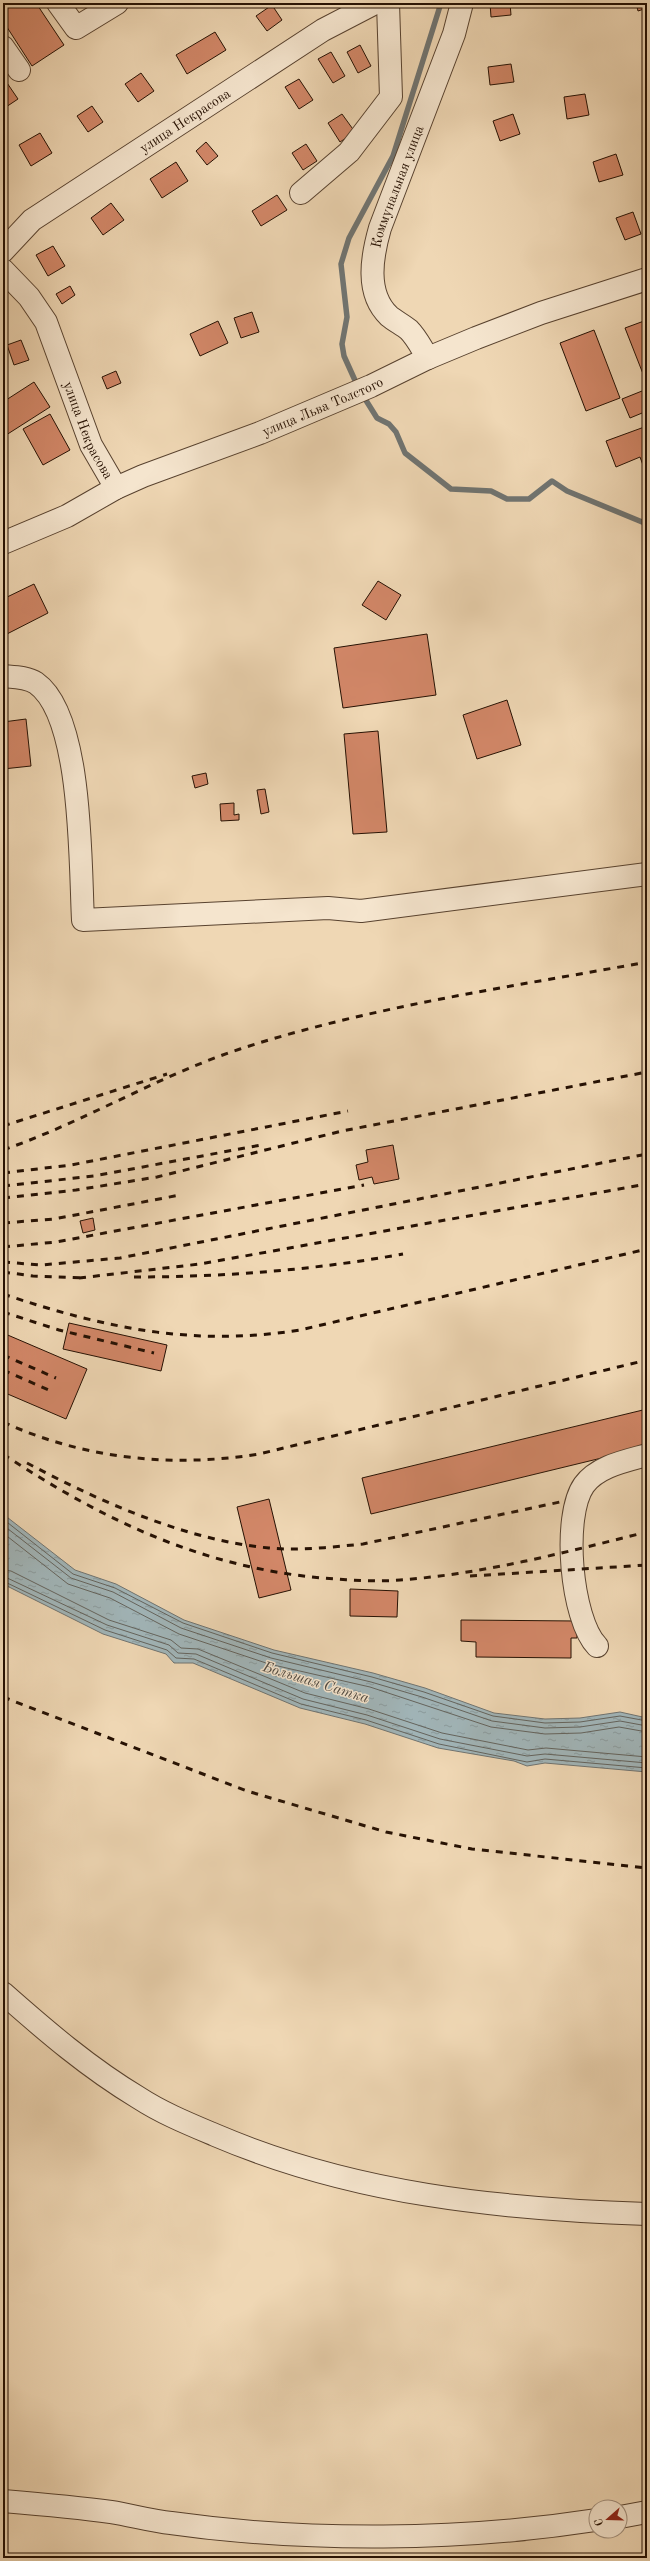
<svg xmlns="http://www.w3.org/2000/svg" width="650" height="2561" viewBox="0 0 650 2561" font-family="'Old Standard TT',serif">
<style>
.water{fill:url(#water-ripples);stroke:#707471}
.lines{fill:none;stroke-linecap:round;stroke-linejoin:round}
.shore{stroke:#64645e;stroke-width:1}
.stream{stroke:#707471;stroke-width:5.5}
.building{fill:#d28768;stroke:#261103}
.minor-casing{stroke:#58422f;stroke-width:24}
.minor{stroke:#f5e5ce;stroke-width:22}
.rail{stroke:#261103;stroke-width:3;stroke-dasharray:7 7;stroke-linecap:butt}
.labels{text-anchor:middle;stroke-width:3;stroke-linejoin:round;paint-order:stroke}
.street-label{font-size:14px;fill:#261103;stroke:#f5e5ce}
.water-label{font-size:15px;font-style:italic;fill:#514b43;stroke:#f5e5ce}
</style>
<defs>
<pattern id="water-ripples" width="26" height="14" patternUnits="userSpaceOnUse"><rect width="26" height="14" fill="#a1b6ba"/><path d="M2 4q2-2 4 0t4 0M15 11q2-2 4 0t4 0" fill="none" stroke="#8a9b9e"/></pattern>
</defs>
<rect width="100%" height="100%" fill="#efd7b4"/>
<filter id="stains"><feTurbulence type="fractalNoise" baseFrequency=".005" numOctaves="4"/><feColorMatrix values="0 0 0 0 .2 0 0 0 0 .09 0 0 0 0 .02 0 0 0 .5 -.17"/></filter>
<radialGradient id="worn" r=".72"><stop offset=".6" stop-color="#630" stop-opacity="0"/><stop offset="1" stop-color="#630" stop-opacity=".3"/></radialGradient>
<path class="water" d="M3,1514L75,1570L116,1584L184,1620L274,1650L373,1673L425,1688L494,1713L545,1719L580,1718L620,1712L647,1718V1772L545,1763L527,1766L514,1761L438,1748L365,1724L300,1708L193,1663H174L166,1654L103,1634L3,1584Z"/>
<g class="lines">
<path class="shore" d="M3,1519L73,1574L115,1588L183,1623L272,1653L372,1677L424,1692L493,1716L545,1723L580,1722L620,1716L647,1721
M3,1525L71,1578L113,1592L181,1628L271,1658L371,1682L422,1697L492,1721L545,1728L580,1727L620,1721L647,1726
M3,1533L68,1584L110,1598L179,1634L269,1664L370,1687L491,1727L545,1734L581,1733L619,1727L647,1732
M3,1570L11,1571L109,1620L171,1640L181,1648L198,1649L305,1693L369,1709L442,1733L528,1750L546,1748L647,1757
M3,1576L107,1625L169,1645L178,1653L196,1654L303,1699L367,1715L440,1739L527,1756L545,1754L647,1763
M3,1581L105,1630L167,1650L176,1658L194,1659L301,1704L366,1720L439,1744L527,1762L545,1759L647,1768"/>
<path class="stream" d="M358,387L344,356L342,344L347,317L341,264L349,238L393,156L441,3
M362,394L377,418L389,424L396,432L405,453L451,489L491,491L507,499H529L552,481L567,491L647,524"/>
</g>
<path class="building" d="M3,3H36L64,45L32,66L3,21Z
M490,3H510L511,15L491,17Z
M636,3H647V8L638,11Z
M272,5L282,20L267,31L256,16Z
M215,32L226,50L187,74L176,55Z
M360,45L371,66L358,73L347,52Z
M331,52L345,76L333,83L318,59Z
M511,64L514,82L490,85L488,67Z
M141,73L154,91L138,102L125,84Z
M3,77L18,99L3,109Z
M299,79L313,100L299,109L285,87Z
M585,94L589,115L567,119L564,97Z
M92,106L103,122L88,132L77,116Z
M342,114L355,132L340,142L328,123Z
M513,114L520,134L500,141L493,121Z
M40,133L52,153L31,166L19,145Z
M206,142L218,156L207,165L196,151Z
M306,144L317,161L303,170L292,153Z
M616,154L623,175L599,182L593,162Z
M176,162L188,181L162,198L150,179Z
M277,195L287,210L261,226L252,211Z
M111,203L124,220L103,235L91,218Z
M633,212L641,234L625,240L616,218Z
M53,246L65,266L48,276L36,255Z
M70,286L75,295L62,304L56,294Z
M252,312L259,332L241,338L234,318Z
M218,321L228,343L200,356L190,334Z
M644,321L647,328V384L625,328Z
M594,330L620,398L586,411L560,343Z
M21,340L29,360L14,365L7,345Z
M116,371L121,383L107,389L102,377Z
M34,382L50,407L3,437V402Z
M647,389V411L630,418L622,399Z
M50,414L70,450L43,465L23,429Z
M647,426V476L640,457L616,467L606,441Z
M378,581L401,595L386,620L362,605Z
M34,584L48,613L3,636V599Z
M427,634L436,695L343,708L334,648Z
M507,700L521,745L477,759L463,715Z
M26,719L31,766L3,769V722Z
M378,731L387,832L353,834L344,734Z
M206,773L208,784L195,788L192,776Z
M265,789L269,812L261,814L257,790Z
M234,803V815L239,814V820L221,821L220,804Z
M393,1145L399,1179L374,1184L372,1177L359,1180L356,1165L368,1162L366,1150Z
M93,1218L95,1230L83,1233L80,1221Z
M69,1323L167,1345L161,1371L63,1349Z
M3,1333L87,1369L66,1419L3,1392Z
M647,1409V1447L371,1514L362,1478Z
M269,1499L291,1590L259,1598L237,1507Z
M350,1589L398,1591L397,1617L350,1616Z
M461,1620L577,1621V1638H571V1658L476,1657V1642L461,1641Z"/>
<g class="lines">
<defs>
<g id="minor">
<path d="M58,3L76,28L117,3"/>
<path d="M3,47L19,70"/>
<path d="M301,193L349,152L391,97L388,3"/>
<path id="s1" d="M3,251L32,220L323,30L375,3"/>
<path id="s2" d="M3,270L29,297L46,322L91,445L116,488"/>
<path id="s3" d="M428,358C422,349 417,338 409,330C403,325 395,321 389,316C365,293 372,256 380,228L454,34L462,3"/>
<path id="s4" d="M3,543L67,516L116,488L143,476L260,433L371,386L428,358L476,338L541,313L647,279"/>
<path d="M3,676C13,677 27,677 36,683C83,716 80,865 83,920L328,908L361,911L647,874"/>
<path d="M597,1646C571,1619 562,1516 584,1485C598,1466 626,1461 647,1455"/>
<path d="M3,1993C46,2031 89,2068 139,2098C162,2113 189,2124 215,2135C353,2194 498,2209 647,2214"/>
<path d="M3,2501C39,2504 75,2507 111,2512C131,2515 151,2521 171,2523C306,2542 461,2541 596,2520"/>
<path d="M620,2517L647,2512"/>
</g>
</defs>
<use href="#minor" class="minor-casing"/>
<use href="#minor" class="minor"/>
<path class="rail" d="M3,1126L167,1074
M3,1150C84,1122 158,1076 240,1049C372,1006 511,987 647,962
M3,1173L71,1165L348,1111
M3,1186L94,1176L261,1145
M3,1198L76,1190L157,1177L342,1131L647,1072
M3,1223L54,1219L180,1195
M3,1247L56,1242L364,1185
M3,1262L41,1265L120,1258L647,1154
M3,1272L33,1276L84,1278
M134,1277C225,1277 314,1270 403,1254
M79,1278L200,1264L647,1184
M3,1294C105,1328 193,1347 300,1330L647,1249
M3,1312L59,1330L154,1353
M3,1355L56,1378
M3,1370L51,1391
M3,1422C84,1459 172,1468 259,1454L647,1360
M3,1454C103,1520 201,1567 322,1578C348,1580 375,1582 400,1580C484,1574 566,1552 647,1532
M27,1463C101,1502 185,1540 269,1548C300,1551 332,1547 363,1544L560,1502
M470,1576L647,1565
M3,1697L247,1791L386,1832L472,1849L647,1868"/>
</g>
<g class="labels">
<g class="street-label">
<text dy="5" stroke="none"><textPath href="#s1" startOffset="225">улица Некрасова</textPath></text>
<text dy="5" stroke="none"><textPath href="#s3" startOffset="196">Коммунальная улица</textPath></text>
<text dy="5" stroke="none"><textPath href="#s4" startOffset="348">улица Льва Толстого</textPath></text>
<text dy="5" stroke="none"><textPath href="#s2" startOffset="184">улица Некрасова</textPath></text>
</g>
<g class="water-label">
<text transform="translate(316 1682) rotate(17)" y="5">Большая Сатка</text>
</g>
</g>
<rect width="650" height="2561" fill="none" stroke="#efd7b4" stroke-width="16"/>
<rect x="4" y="4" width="642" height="2553" fill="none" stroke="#261103" stroke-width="2"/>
<rect x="8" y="8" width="634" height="2545" fill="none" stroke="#261103"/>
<g transform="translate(608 2519) rotate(250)"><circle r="19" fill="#f5e5ce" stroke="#a2907d"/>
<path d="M0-3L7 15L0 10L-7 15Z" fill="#8f2418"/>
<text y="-6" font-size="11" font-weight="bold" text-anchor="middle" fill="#261103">С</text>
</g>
<rect width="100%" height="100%" filter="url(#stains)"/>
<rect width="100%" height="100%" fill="url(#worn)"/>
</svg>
